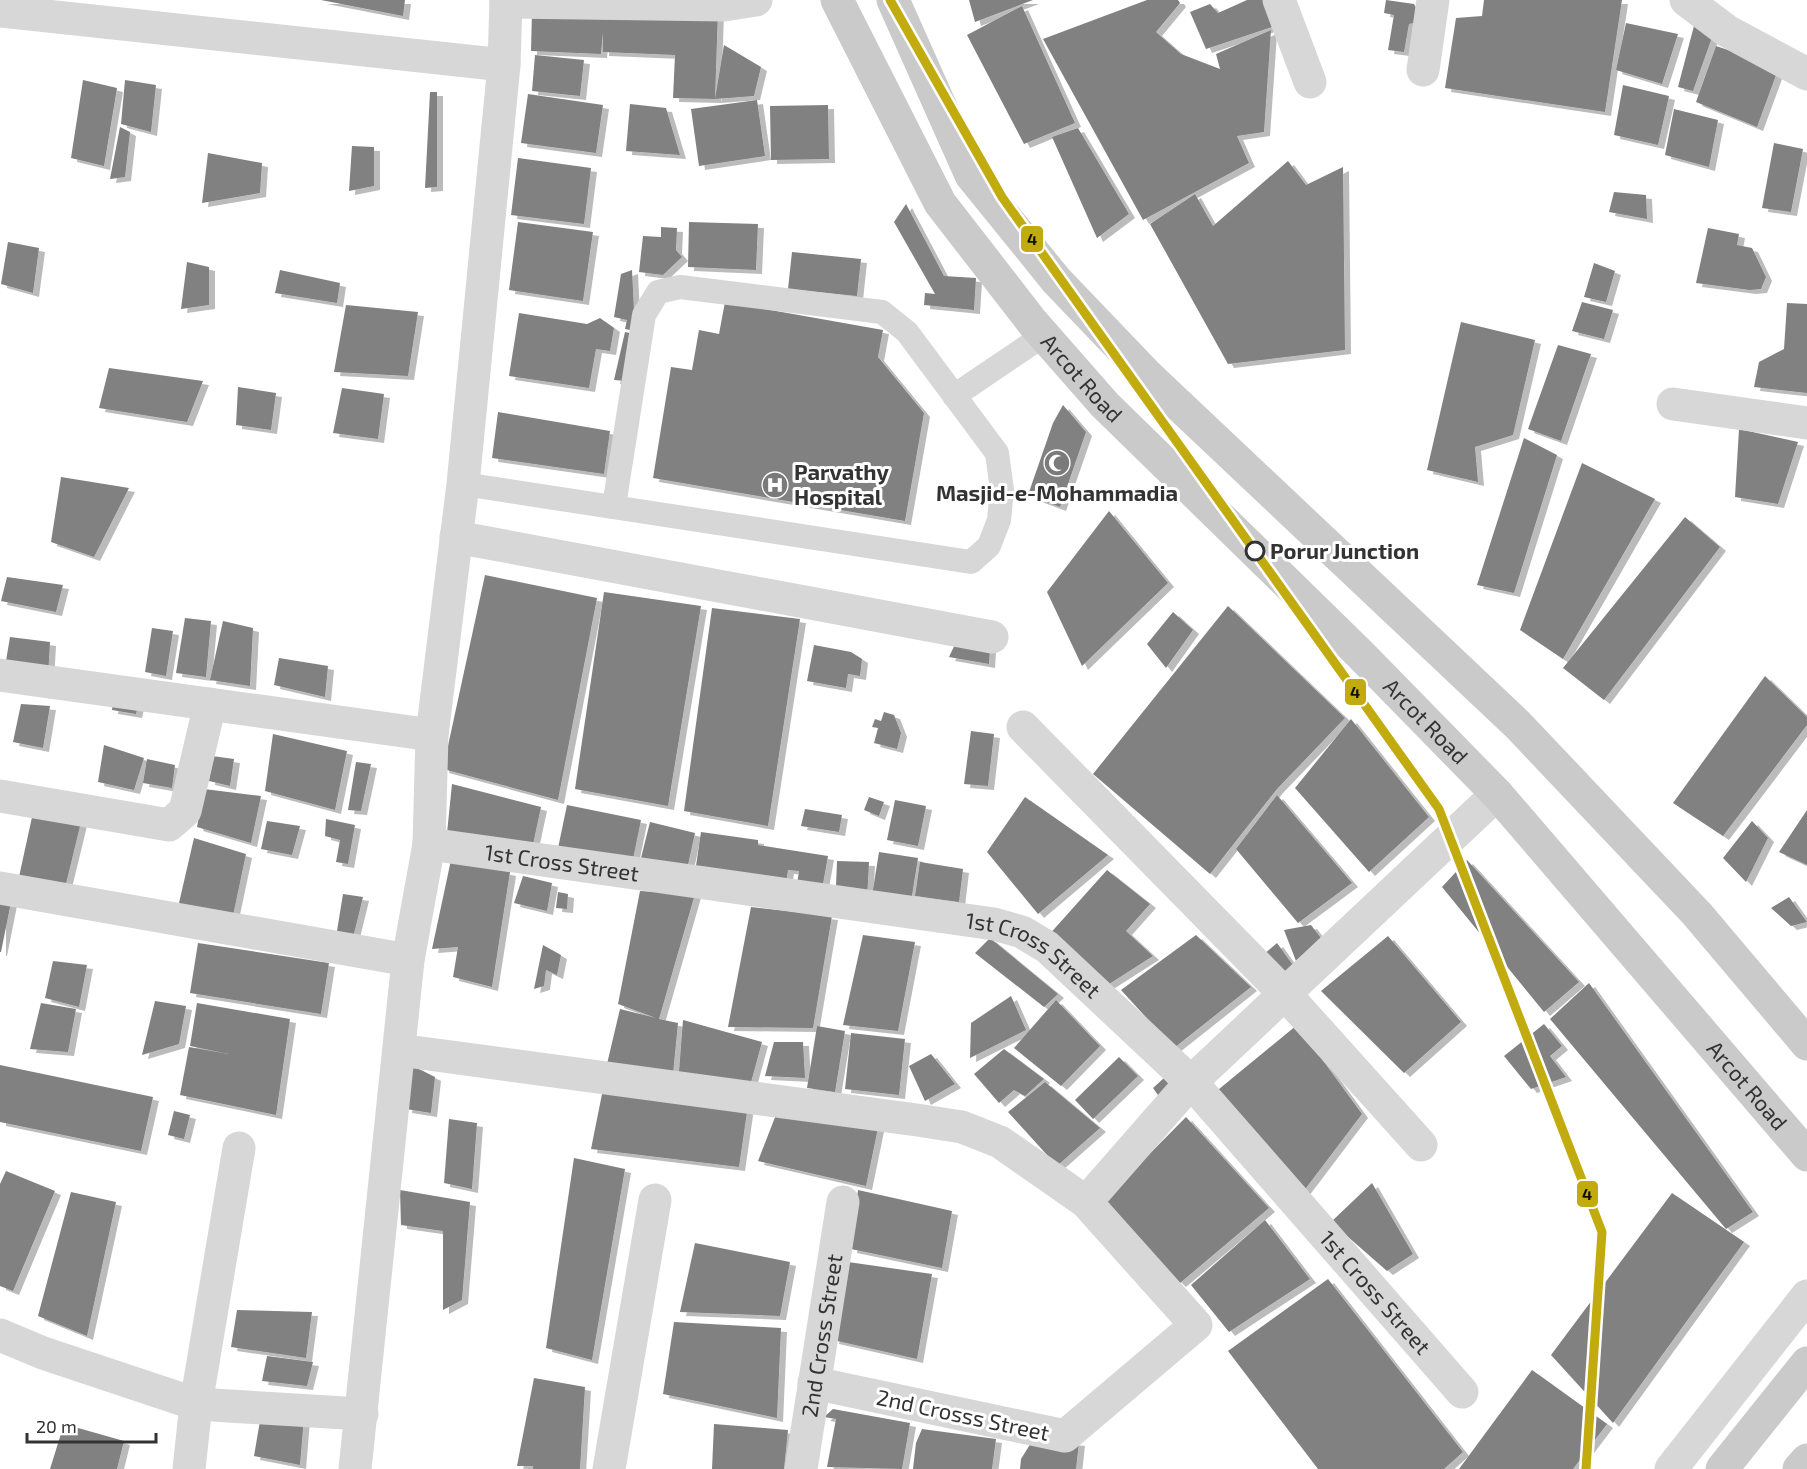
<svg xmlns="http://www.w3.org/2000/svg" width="1807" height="1469" viewBox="0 0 1807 1469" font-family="'Exo 2',sans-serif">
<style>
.building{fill:#818181;filter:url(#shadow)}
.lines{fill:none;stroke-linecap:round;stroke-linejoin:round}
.service{stroke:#d7d7d7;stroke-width:24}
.minor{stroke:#d7d7d7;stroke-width:33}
.tertiary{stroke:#d7d7d7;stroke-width:33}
.primary{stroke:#cacaca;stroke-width:33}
.metro-1-casing{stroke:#fff;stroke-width:14}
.metro-1{stroke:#c2ab0f;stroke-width:9}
.stop-dot{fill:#fff;stroke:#333;stroke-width:3}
.labels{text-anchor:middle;stroke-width:6;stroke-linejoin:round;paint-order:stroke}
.street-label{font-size:22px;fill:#333;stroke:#fff}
.poi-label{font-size:22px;font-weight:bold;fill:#333;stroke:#fff;text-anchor:start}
.stop-label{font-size:22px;font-weight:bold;fill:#333;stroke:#fff;text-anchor:start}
.line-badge{stroke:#fff;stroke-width:2}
.pale-badge-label{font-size:16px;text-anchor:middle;font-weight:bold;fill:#111}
</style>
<defs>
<filter id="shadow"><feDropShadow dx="6" dy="4" stdDeviation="0" flood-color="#0004"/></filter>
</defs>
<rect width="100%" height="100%" fill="#fff"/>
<path class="building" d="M321,0H405L403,16Z
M969,0H1033L975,22Z
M1147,0H1178L1180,3L1156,32L1181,54L1220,69L1216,54L1271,30L1264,132L1237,136L1249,163L1143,220L1043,39Z
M1247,0H1263L1272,27L1206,49L1190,12L1210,4L1218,13Z
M1386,0L1414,4L1419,13L1418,22L1409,24L1404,52L1388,50L1394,15L1384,13Z
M1484,0H1622L1605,112L1445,88L1456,18L1482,16Z
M1022,6L1075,123L1024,144L967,35Z
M718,10L715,99L724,45L761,67L754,96L715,99L673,98L675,55L603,52V32L601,54L531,51L532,11Z
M1695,22L1715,29L1693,91L1678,87Z
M1626,23L1678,34L1662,84L1616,70Z
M1716,46L1779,67L1757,127L1696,102Z
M535,55L584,60L580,96L532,91Z
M83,80L117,88L104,166L71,158Z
M125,80L156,85L151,132L121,124Z
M1623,85L1669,96L1658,145L1614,135Z
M430,92H437V187L425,188Z
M528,94L603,105L596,153L521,143Z
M757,100L765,156L699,166L691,109Z
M630,104L666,108L680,155L626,151Z
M828,105L829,159L771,160L770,106Z
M1674,109L1718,120L1709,167L1665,155Z
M120,127L130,132L125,177L110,179Z
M1078,128L1129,214L1097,238L1052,137Z
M1774,143L1803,149L1791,212L1762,208Z
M352,146L374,147V186L349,191Z
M208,153L262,163L260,193L202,203Z
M518,158L591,168L584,224L511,215Z
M1288,161L1306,185L1343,167L1345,350L1228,364L1150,224L1195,194L1213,226Z
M1614,192L1646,195L1647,219L1609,212Z
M906,204L944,276L976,278L974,310L924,305L925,293L935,294L894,222Z
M518,222L593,232L583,301L509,290Z
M689,222L758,224L756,270L688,267Z
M661,227L677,228L676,250L682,257L663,275L639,272L643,236L661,237Z
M1708,228L1739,234L1737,245L1752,248L1766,277L1761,289L1750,290L1696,283Z
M8,242L39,248L33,293L1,284Z
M792,252L861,259L857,296L788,289Z
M187,262L209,267V305L181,309Z
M1594,263L1615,271L1606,302L1584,297Z
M280,270L340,283L337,303L275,293Z
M632,270L635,331L625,329L627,320L614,317L621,274Z
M725,302L883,330L878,357L924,413L905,521L653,478L671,367L692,370L699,330L719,334Z
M1582,302L1613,310L1604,339L1572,331Z
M1787,303L1807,304V393L1754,387L1759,362L1784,349Z
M346,305L418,312L408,376L334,372Z
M519,313L587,324L600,318L614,328L610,351L596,349L589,388L509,376Z
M1461,322L1535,340L1513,435L1475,447L1478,482L1427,470Z
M625,332L635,334L626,381L614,380Z
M1558,345L1591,354L1561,441L1528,429Z
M109,368L203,381L187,422L99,408Z
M238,387L276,393L271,430L236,425Z
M342,388L384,394L378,439L333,433Z
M1063,405L1086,432L1060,507L1028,495L1053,423Z
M498,412L610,431L604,474L492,458Z
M1739,429L1798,442L1778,504L1735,497Z
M1524,438L1557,455L1514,593L1477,585Z
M1582,463L1655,499L1563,659L1520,630Z
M61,477L129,488L94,557L51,542Z
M1109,511L1168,583L1082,666L1047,592Z
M1685,517L1720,547L1604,700L1563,668Z
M485,575L597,598L558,800L443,769Z
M7,577L63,585L56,612L1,601Z
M604,592L701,606L668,806L575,789Z
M1228,606L1345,718L1277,789L1210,874L1093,774Z
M712,608L800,619L768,826L684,811Z
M1173,612L1193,630L1166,668L1147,644Z
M185,618L211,621L206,677L176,673Z
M223,621L253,628L250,686L210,680Z
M152,628L173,631L166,676L145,672Z
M10,637L50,642L48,677L5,667Z
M958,638L990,648L989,664L949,657Z
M814,645L851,652L862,659L860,676L848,674L846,688L807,681Z
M279,658L328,666L325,697L274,685Z
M1765,676L1807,717V725L1723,836L1673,803Z
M114,694L140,697L136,714L112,710Z
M21,704L50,706L43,748L13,742Z
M884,712L894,715L901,733L897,749L874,743L878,728L872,727L875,719L881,721Z
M1351,719L1429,817L1369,872L1295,788Z
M971,731L994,734L988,786L964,784Z
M273,734L347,751L335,810L265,791Z
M104,745L144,758L134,790L98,782Z
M212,756L234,759L230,786L209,781Z
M147,759L175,765L172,788L143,783Z
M356,762L371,764L361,811L348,810Z
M452,784L541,807L532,849L447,833Z
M204,789L261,796L251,843L197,827Z
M1277,795L1352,883L1298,923L1236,849Z
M869,797L884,802L879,816L864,810Z
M1025,797L1108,855L1038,914L987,852Z
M895,800L926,806L918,846L887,840Z
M567,805L641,820L631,869L557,853Z
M34,808L82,818L64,892L17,886Z
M805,809L842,815L839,832L801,826Z
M1807,810V865L1779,852Z
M326,819L355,825L348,864L336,862L340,840L325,836Z
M267,821L300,826L292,855L261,849Z
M1752,821L1768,838L1746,882L1723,858Z
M650,822L695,833L686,874L640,862Z
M701,832L758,840V845L828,856L821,895L796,891L799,871L788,870L785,889L696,866Z
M194,838L246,854L231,925L176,916Z
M879,852L918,858L910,908L871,902Z
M451,860L510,872L492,987L453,977L458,947L432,949Z
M1467,860L1579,982L1544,1012L1442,887Z
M837,861L869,862L867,899L836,886Z
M920,862L963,869L959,902L915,896Z
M1107,870L1150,904L1126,931L1153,956L1106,986L1047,937Z
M523,876L552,883L547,911L514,903Z
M640,891L695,894L659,1019L678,1023L673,1074L607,1064L620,1009L656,1018L618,1004Z
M558,892L568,894L567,909L556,908Z
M343,894L363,897L351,946L335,943Z
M1789,897L1807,922L1791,926L1771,908Z
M0,901L11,902L1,952H0Z
M751,907L832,916L813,1028L728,1027Z
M1311,925L1321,938L1296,961L1284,930Z
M863,935L915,942L898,1031L843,1025Z
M1196,935L1251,987L1174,1048L1121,990Z
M1388,936L1461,1022L1404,1073L1321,991Z
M990,938L1058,994L1044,1007L975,953Z
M198,943L329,963L321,1014L190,993Z
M1277,943L1295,968L1281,978L1263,955Z
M543,945L561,955L557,975L546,970L544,986L534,989Z
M53,961L87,965L79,1007L45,998Z
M1589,983L1753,1212L1726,1229L1550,1019Z
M1011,996L1026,1030L970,1058L971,1023Z
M1056,1000L1100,1046L1061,1086L1014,1048Z
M155,1001L186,1006L179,1044L142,1055Z
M41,1003L76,1009L68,1052L30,1049Z
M197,1003L290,1019L276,1115L180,1095L189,1047L229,1054L190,1046Z
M683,1020L762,1042L750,1086L679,1072Z
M1544,1024L1562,1046L1550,1056L1566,1077L1531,1089L1504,1056Z
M1297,1025L1362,1114L1303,1192L1213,1094Z
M817,1026L845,1031L835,1092L807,1088Z
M851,1033L905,1039L899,1095L845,1089Z
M774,1042H803L805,1078L765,1076Z
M1004,1049L1044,1079L1025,1096L1014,1090L999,1103L974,1074Z
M931,1054L955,1084L925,1101L909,1066Z
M1119,1057L1138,1076L1093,1119L1075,1100Z
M0,1065L153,1097L141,1151L0,1122Z
M411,1065L435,1077L431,1113L406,1109Z
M1164,1078L1172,1088L1160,1098L1153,1088Z
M1045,1082L1100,1128L1057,1166L1008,1112Z
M604,1084L748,1105L739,1167L591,1149Z
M779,1107L879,1123L866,1186L758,1161Z
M174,1111L190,1115L184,1139L168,1135Z
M1186,1117L1269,1208L1180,1283L1100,1204Z
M449,1119L477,1123L472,1189L444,1183Z
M574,1158L625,1169L592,1360L546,1348Z
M6,1171L55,1191L13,1291L0,1286V1184Z
M1372,1183L1413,1254L1387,1271L1331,1222Z
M400,1190L470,1202L462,1300L443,1310V1231L401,1225Z
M858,1190L952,1211L942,1268L851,1249Z
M71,1192L116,1202L87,1336L38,1316Z
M1672,1193L1744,1242L1613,1423L1551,1355Z
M1265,1220L1310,1279L1229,1332L1191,1285Z
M695,1243L790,1262L780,1316L680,1312Z
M848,1262L932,1274L917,1359L833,1340Z
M1328,1279L1463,1452L1444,1469H1318L1228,1351Z
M237,1310L312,1312L306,1358L231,1347Z
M674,1322L781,1328L777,1418L663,1394Z
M267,1356L313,1362L307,1386L262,1381Z
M1532,1370L1607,1424L1573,1469H1459Z
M534,1378L585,1387L580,1469H533V1466H517Z
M833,1409L910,1423L902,1469L827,1467L836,1419L824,1417Z
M261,1415L304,1417L300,1465L254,1456Z
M64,1424L124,1441L117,1469H50Z
M714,1424L788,1430L784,1469H712Z
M922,1429L996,1439L992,1469H913L916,1443Z
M1034,1438L1079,1442L1076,1469H1020L1021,1459Z"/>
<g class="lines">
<path class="service" d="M954,396L1044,335
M463,484L971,562L989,546L999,520L1002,490L997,453L907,332L882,312L680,287L658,292L644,315L614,506"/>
<g class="minor">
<path d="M1279,0L1310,82"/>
<path d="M1686,0L1727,31L1807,74"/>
<path d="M506,2L724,5L756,0"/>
<path d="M0,11L504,65"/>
<path d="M1423,70L1433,0"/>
<path d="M1673,404L1807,423"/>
<path d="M456,537L992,637"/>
<path d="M0,675L432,735"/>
<path d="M1023,727L1286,995L1421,1145"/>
<path d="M0,796L169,825L185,811L210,704"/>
<path id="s1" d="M429,844L994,924L1022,932L1047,947L1191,1082L1462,1392"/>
<path d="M0,888L408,960"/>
<path d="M399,1050L917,1120L962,1127L1000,1142L1086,1202L1196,1325L1065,1436L814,1383"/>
<path d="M1086,1202L1191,1082L1497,794"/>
<path d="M0,1335L43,1353L196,1404L362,1414"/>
<path d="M189,1469L196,1404L239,1148"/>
<path d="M355,1469L408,960L429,844L432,735L463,484L504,65L506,0"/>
<path d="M609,1469L655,1200"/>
<path id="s2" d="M801,1469L843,1202"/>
</g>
<path class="tertiary" d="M1671,1469L1807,1296"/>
<g class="primary">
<path id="s3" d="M837,0L940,203L1033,323L1105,405L1360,654L1497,794L1807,1155"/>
<path d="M893,0L971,175L1056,280L1146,374L1518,725L1697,914L1807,1044"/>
<path d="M1722,1469L1807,1363"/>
<path d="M1799,1469L1807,1460"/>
</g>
<defs>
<path id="metro-1" d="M890,0L1002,197L1439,809L1602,1232L1586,1469"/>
</defs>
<use href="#metro-1" class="metro-1-casing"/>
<use href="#metro-1" class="metro-1"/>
</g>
<defs>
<symbol id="mosque-disc" viewBox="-11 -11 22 22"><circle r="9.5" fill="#7a7a7a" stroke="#fff"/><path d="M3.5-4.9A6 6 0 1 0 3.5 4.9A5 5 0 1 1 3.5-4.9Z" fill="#fff"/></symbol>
<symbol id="hospital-disc" viewBox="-11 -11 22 22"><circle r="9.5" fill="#7a7a7a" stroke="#fff"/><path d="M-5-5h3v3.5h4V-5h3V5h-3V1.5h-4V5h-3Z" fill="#fff"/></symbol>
</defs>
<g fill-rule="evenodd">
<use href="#mosque-disc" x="1042" y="448" width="30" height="30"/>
<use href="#hospital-disc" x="760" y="470" width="30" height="30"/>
</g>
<circle class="stop-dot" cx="1255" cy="551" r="9"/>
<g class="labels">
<g class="street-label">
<text dy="8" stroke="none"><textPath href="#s3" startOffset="453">Arcot Road</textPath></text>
<text dy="8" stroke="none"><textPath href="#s3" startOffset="939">Arcot Road</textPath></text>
<text dy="8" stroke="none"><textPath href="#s1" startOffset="134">1st Cross Street</textPath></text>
<text dy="8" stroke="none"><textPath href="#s1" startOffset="620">1st Cross Street</textPath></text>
<text dy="8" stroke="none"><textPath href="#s3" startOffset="1425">Arcot Road</textPath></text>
<text dy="8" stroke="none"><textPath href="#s1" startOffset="1106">1st Cross Street</textPath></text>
<text dy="8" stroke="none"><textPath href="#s2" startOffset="135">2nd Cross Street</textPath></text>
<text transform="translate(963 1415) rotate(12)" y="8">2nd Crosss Street</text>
</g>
<g class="poi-label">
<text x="794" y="480">Parvathy<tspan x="794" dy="25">Hospital</tspan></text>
<text x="1057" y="501" text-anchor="middle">Masjid-e-Mohammadia</text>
</g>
<g class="stop-label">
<text x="1270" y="559">Porur Junction</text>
</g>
</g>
<g class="line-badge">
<rect x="1020" y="225" width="24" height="28" rx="6" fill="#c2ab0f"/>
<rect x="1344" y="678" width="23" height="28" rx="6" fill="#c2ab0f"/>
<rect x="1576" y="1180" width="23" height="28" rx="6" fill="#c2ab0f"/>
</g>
<g class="pale-badge-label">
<text x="1032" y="245">4</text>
<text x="1355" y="698">4</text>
<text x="1587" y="1200">4</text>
</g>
<path d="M27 1433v9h129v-9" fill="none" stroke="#333333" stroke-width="3"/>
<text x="36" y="1433" font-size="18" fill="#333333" stroke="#ffffff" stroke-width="4.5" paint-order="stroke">20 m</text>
</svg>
